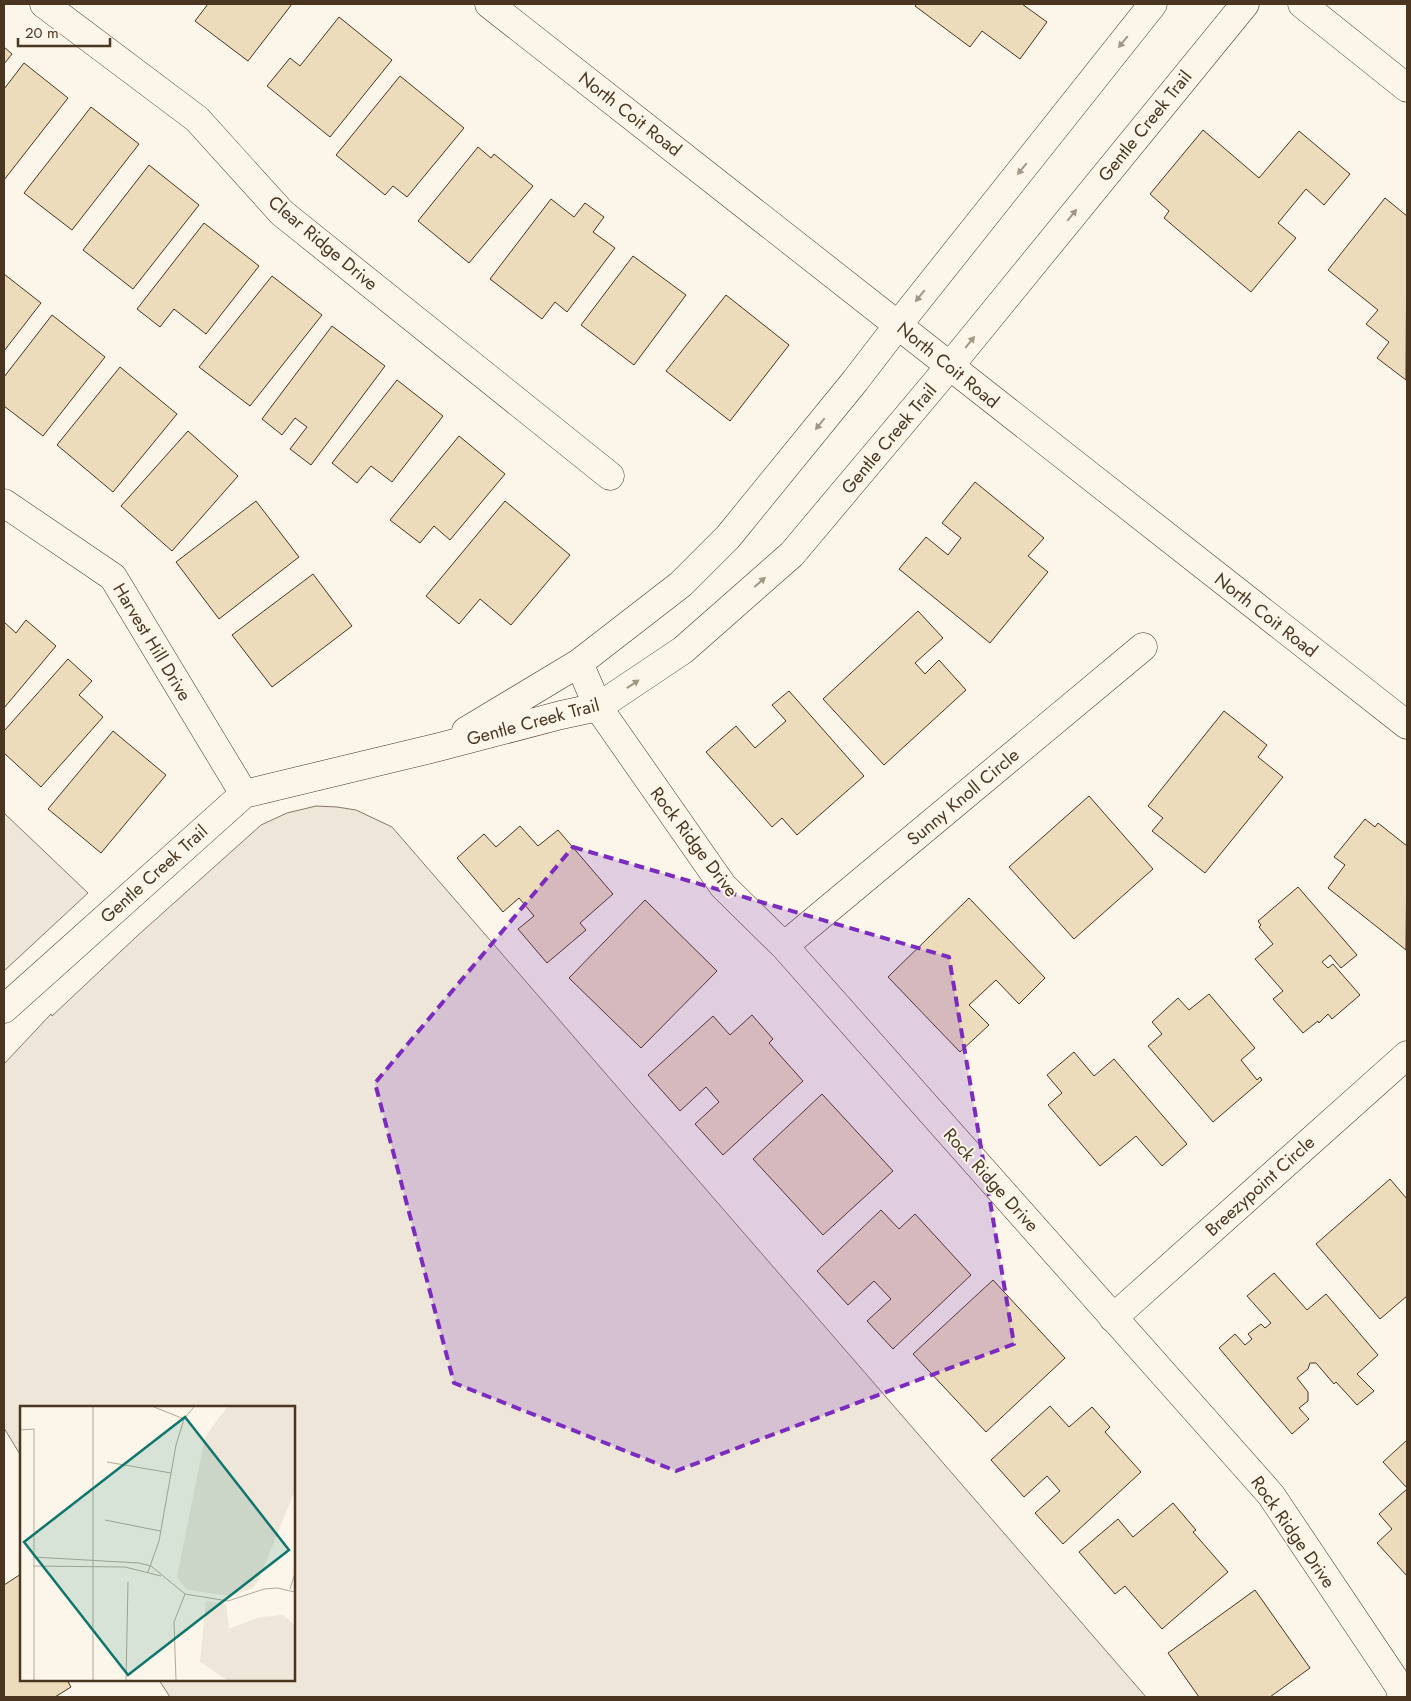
<svg xmlns="http://www.w3.org/2000/svg" width="1411" height="1701" viewBox="0 0 1411 1701" font-family="Jost,sans-serif">
<style>
.green{fill:#ede6d9;stroke:#887966}
.building{fill:#ecdcbc;stroke:#4a3520}
.lines{fill:none;stroke-linecap:round;stroke-linejoin:round}
.minor-casing{stroke:#4a3520;stroke-width:29}
.tertiary-casing{stroke:#4a3520;stroke-width:29}
.minor{stroke:#fbf6e9;stroke-width:28}
.tertiary{stroke:#fbf6e9;stroke-width:28}
.oneway{fill:#a29684}
.marked{fill:#7b2cbf;fill-opacity:0.2;stroke:#7b2cbf;stroke-width:4;stroke-dasharray:10 6;stroke-linejoin:round}
.labels{text-anchor:middle;stroke-width:4;stroke-linejoin:round;paint-order:stroke}
.street-label{font-size:18px;fill:#4a3520;stroke:#fbf6e9}
.inset-road{fill:none;stroke:#b4a999;stroke-width:1}
.view{fill:#0f766e;fill-opacity:0.15;stroke:#0f766e;stroke-width:2.5}
.inset-edge{fill:none;stroke:#4a3520;stroke-width:2.5}
</style>
<rect width="100%" height="100%" fill="#fbf6e9"/>
<path class="green" d="M316,806L337,807L356,810L392,827L1146,1697H170L159,1680H294V1407H21V1456L4,1428V1064L51,1014L52,1016L136,937L261,825L287,813Z
M4,813L88,893L4,971Z"/>
<path class="building" d="M208,4H292L248,61L195,21Z
M917,4H1022L1047,22L1020,59L982,31L970,47L915,6Z
M339,17L392,60L330,137L267,86L290,58L300,66Z
M4,47L12,54L4,64Z
M24,63L68,98L4,180V89Z
M400,76L464,128L407,197L393,186L385,195L336,155Z
M91,107L139,144L72,230L24,193Z
M1203,130L1259,178L1299,131L1350,174L1324,205L1306,189L1278,223L1296,238L1251,292L1164,218L1169,211L1150,194Z
M478,147L491,158L494,154L533,186L469,263L418,221Z
M149,165L199,205L133,289L83,250Z
M1385,198L1407,216L1406,380L1377,358L1389,342L1366,324L1378,310L1328,270Z
M551,199L574,217L585,203L604,217L593,232L615,248L567,312L555,302L542,319L490,279Z
M204,223L259,266L206,334L174,309L160,327L137,309Z
M633,256L686,295L634,365L581,325Z
M4,274L41,303L4,351Z
M272,276L322,315L250,406L199,367Z
M726,295L789,345L730,421L666,371Z
M52,315L105,357L43,436L4,406V377Z
M332,326L385,366L311,465L290,449L307,427L295,418L282,435L262,419Z
M120,367L177,414L113,492L57,445Z
M397,380L443,416L392,482L371,466L357,483L332,463Z
M188,431L238,476L172,551L121,506Z
M459,436L505,474L450,540L434,526L420,543L390,520Z
M975,482L1044,538L1028,556L1048,572L990,643L899,569L926,537L948,555L961,538L942,523Z
M256,501L299,557L219,619L176,562Z
M505,501L570,555L511,625L480,599L459,624L426,596Z
M313,574L352,626L272,687L232,635Z
M918,611L943,638L915,663L925,674L939,660L966,690L884,765L823,699Z
M26,620L56,646L4,708V622L16,633Z
M68,659L92,681L79,695L103,717L41,787L4,753V731Z
M789,691L864,776L797,835L782,818L772,827L706,752L736,726L755,748L786,721L772,705Z
M1224,711L1267,745L1258,757L1283,777L1205,873L1152,831L1163,818L1148,806Z
M113,731L166,775L101,853L48,809Z
M1089,796L1153,869L1074,939L1009,867Z
M1365,819L1375,827L1378,823L1407,846L1406,950L1328,888L1345,865L1334,857Z
M520,826L538,846L558,830L613,894L580,923L586,930L547,963L518,929L534,916L519,898L503,912L457,858L484,834L496,847Z
M1298,887L1357,955L1341,968L1330,955L1322,962L1328,968L1333,964L1360,995L1332,1019L1328,1014L1319,1023L1318,1021L1303,1033L1273,999L1283,991L1255,959L1273,944L1259,927L1261,925L1258,921Z
M969,898L1045,978L1019,1004L996,980L969,1005L989,1025L960,1052L888,977Z
M645,900L717,971L641,1048L569,978Z
M1209,994L1255,1048L1241,1060L1257,1080L1260,1077L1262,1080L1213,1122L1148,1046L1162,1034L1152,1022L1178,998L1189,1010Z
M752,1015L773,1039L769,1043L803,1081L723,1155L695,1124L719,1102L706,1087L680,1111L648,1075L713,1016L730,1035Z
M1074,1052L1094,1076L1114,1059L1187,1144L1162,1166L1136,1136L1100,1166L1048,1105L1062,1093L1047,1075Z
M822,1094L893,1171L823,1235L753,1159Z
M1390,1179L1407,1199V1296L1380,1319L1316,1244Z
M881,1210L899,1229L915,1214L971,1275L893,1349L867,1321L891,1299L874,1281L848,1305L817,1271Z
M1274,1273L1307,1310L1326,1294L1378,1355L1357,1374L1374,1391L1357,1405L1336,1382L1334,1384L1316,1363H1310L1308,1369L1297,1378L1308,1392V1401L1299,1408L1309,1419L1292,1434L1219,1348L1235,1334L1245,1345L1252,1339L1248,1334L1261,1324L1265,1328L1271,1323L1247,1296Z
M993,1280L1065,1358L986,1432L913,1354Z
M1050,1406L1069,1427L1092,1407L1110,1427L1105,1432L1141,1472L1063,1544L1035,1513L1060,1491L1047,1476L1024,1497L991,1460Z
M1407,1440V1488L1383,1462Z
M1407,1489V1576L1377,1543L1392,1529L1379,1514Z
M1173,1503L1196,1530L1193,1532L1228,1572L1162,1629L1125,1586L1115,1594L1079,1552L1118,1519L1133,1537Z
M21,1574V1680H67L71,1687L55,1697H4V1585Z
M1255,1590L1310,1668L1270,1697H1199L1168,1653Z"/>
<g class="lines">
<defs>
<path id="minor" d="M44,4L197,119L282,213L610,476
M1302,4L1407,88
M4,503L113,577L244,794
M579,663L598,707L723,886L784,946L1271,1495L1399,1686L1402,1697
M466,731L579,663L681,584L728,537L855,381L898,325L1153,4
M784,946L1143,647
M4,1009L244,794L439,747L561,715L598,707L683,650L792,554L949,367L1245,4
M1113,1318L1407,1055"/>
<path id="tertiary" d="M489,4L1407,725"/>
</defs>
<use href="#minor" class="minor-casing"/>
<use href="#tertiary" class="tertiary-casing"/>
<use href="#minor" class="minor"/>
<use href="#tertiary" class="tertiary"/>
</g>
<defs><path id="oneway-solid" d="M-6-.8H1V-3.2L6.5 0L1 3.2V.8H-6Z" transform="scale(1.25)"/></defs>
<g class="oneway">
<use href="#oneway-solid" transform="translate(1123 42) rotate(129)"/>
<use href="#oneway-solid" transform="translate(1022 169) rotate(129)"/>
<use href="#oneway-solid" transform="translate(1072 215) rotate(-51)"/>
<use href="#oneway-solid" transform="translate(920 296) rotate(129)"/>
<use href="#oneway-solid" transform="translate(970 342) rotate(-51)"/>
<use href="#oneway-solid" transform="translate(820 424) rotate(129)"/>
<use href="#oneway-solid" transform="translate(760 582) rotate(-41)"/>
<use href="#oneway-solid" transform="translate(633 684) rotate(-34)"/>
</g>
<path class="marked" d="M573,847L949,957L1014,1344L676,1471L454,1383L375,1083Z"/>
<g class="labels">
<g class="street-label">
<text transform="translate(630 114) rotate(38)" y="6">North Coit Road</text>
<text transform="translate(1145 126) rotate(-51)" y="6">Gentle Creek Trail</text>
<text transform="translate(323 243) rotate(40)" y="6">Clear Ridge Drive</text>
<text transform="translate(948 365) rotate(39)" y="6">North Coit Road</text>
<text transform="translate(889 439) rotate(-50)" y="6">Gentle Creek Trail</text>
<text transform="translate(1266 615) rotate(38)" y="6">North Coit Road</text>
<text transform="translate(152 642) rotate(59)" y="6">Harvest Hill Drive</text>
<text transform="translate(533 722) rotate(-15)" y="6">Gentle Creek Trail</text>
<text transform="translate(963 797) rotate(-40)" y="6">Sunny Knoll Circle</text>
<text transform="translate(694 842) rotate(53)" y="6">Rock Ridge Drive</text>
<text transform="translate(154 874) rotate(-42)" y="6">Gentle Creek Trail</text>
<text transform="translate(991 1180) rotate(48)" y="6">Rock Ridge Drive</text>
<text transform="translate(1260 1186) rotate(-42)" y="6">Breezypoint Circle</text>
<text transform="translate(1293 1532) rotate(55)" y="6">Rock Ridge Drive</text>
</g>
</g>
<g transform="translate(20 1406)">
<rect width="275" height="275" fill="#fbf6e9"/>
<path d="M207,1H275V84L239,173L233,182L211,190L167,184L157,171L185,31ZM186,195L206,198L209,223L240,211L264,209L275,220V274H207L180,256Z" fill="#ede6d9"/>
<path class="inset-road" d="M134,1L164,13M0,24L14,23V274M87,56L151,67M85,114L140,125M13,151L119,157L131,160L165,188L208,195L244,183L257,182L275,186M13,160L105,161L141,170M128,166L139,135L156,39L164,13L174,1M270,183L275,167M73,274V1M106,274L108,176M156,274L154,216L165,188"/>
<path class="view" d="M165,11L269,144L108,269L4,136Z"/>
<rect width="275" height="275" class="inset-edge"/>
</g>
<rect width="1411" height="1701" fill="none" stroke="#4a3520" stroke-width="10"/>
<path d="M18 38v8h92v-8" fill="none" stroke="#4a3520" stroke-width="2.5"/>
<text x="25" y="38" font-size="15" fill="#4a3520" stroke="#fbf6e9" stroke-width="4" paint-order="stroke">20 m</text>
</svg>
